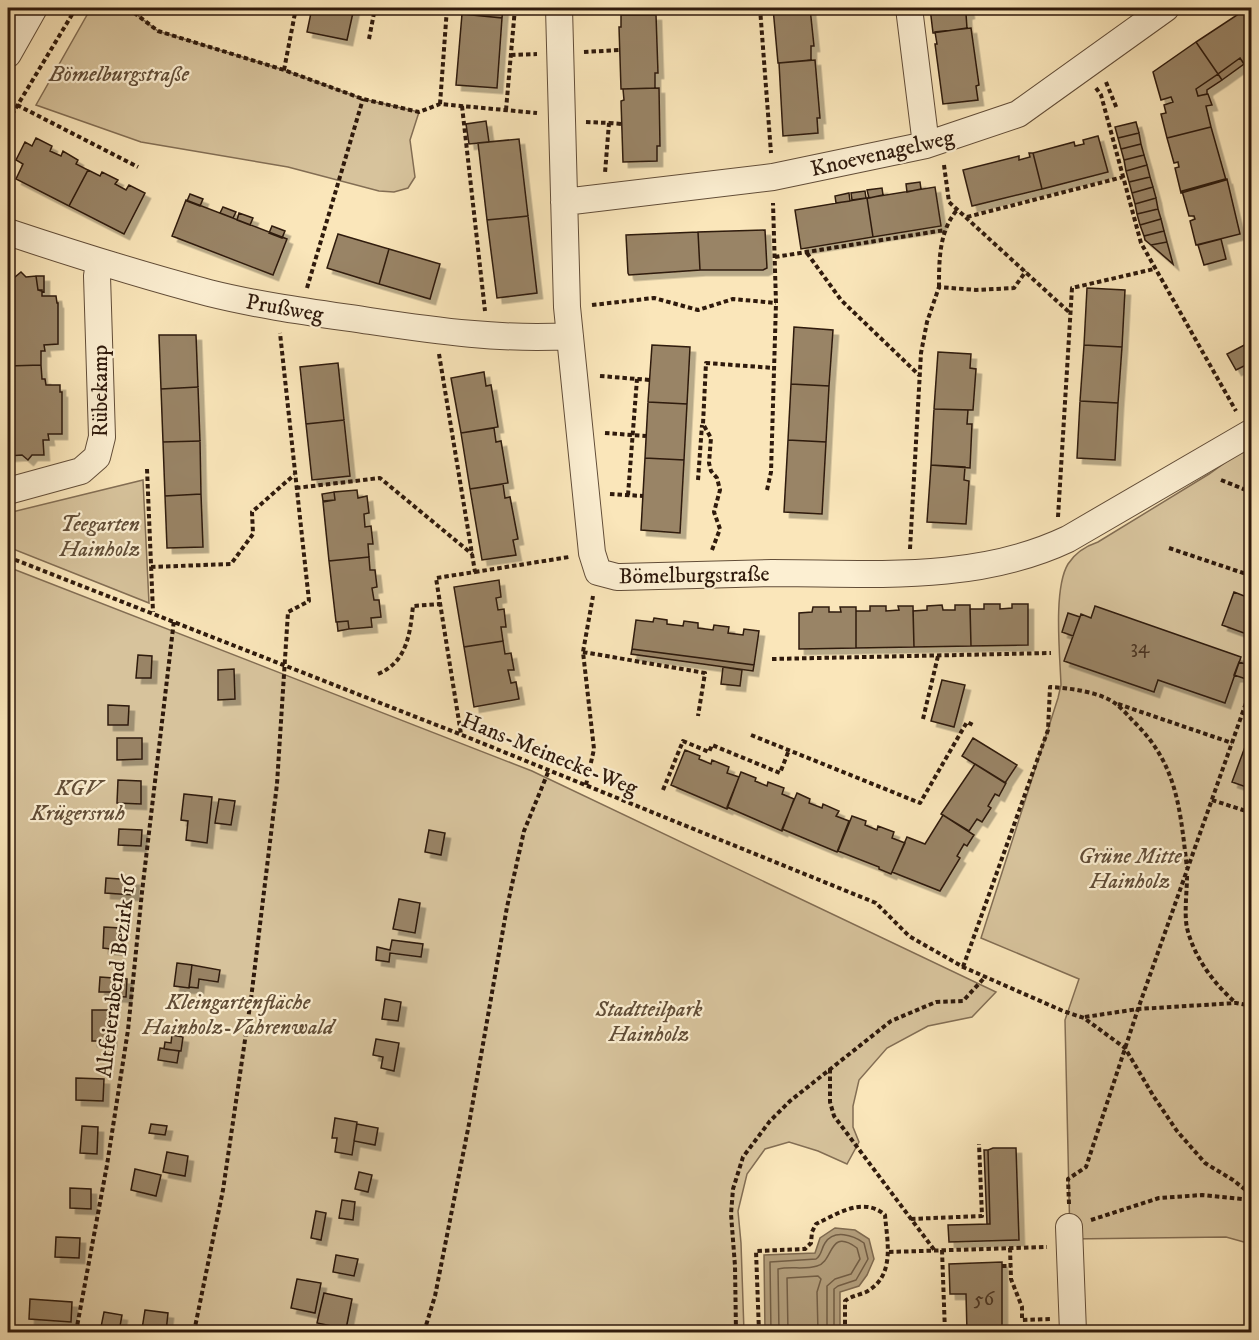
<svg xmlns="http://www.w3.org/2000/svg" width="1259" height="1340" viewBox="0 0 1259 1340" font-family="'IM FELL DW Pica',serif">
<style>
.green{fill:#d7c39c;stroke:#836e54;stroke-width:1.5}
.water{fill:#b5a17f;stroke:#7f6b51;stroke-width:1.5}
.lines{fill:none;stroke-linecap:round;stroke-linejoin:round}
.shore{stroke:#725e46;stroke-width:1.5}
.building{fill:#998466;stroke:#2f1a0c;stroke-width:1.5;filter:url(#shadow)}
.minor-casing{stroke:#624d38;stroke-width:28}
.path{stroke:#2f1a0c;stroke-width:4;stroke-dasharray:4.5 3;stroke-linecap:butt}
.minor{stroke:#fcefd2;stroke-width:26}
.labels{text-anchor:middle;stroke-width:4.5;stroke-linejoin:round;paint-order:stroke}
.number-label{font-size:20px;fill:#4a3422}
.park-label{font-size:22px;font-style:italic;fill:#614d37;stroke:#fcefd2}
.street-label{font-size:22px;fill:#2f1a0c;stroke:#fcefd2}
</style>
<defs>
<filter id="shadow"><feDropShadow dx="5.5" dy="5.5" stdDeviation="0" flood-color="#0004"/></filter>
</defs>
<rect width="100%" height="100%" fill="#fae6ba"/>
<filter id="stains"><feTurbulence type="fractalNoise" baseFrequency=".00333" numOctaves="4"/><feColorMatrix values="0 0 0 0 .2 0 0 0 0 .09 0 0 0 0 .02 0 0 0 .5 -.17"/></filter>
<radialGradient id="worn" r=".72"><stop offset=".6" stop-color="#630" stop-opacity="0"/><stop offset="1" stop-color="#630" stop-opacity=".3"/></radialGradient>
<path class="green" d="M91,8H128L158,31L284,70L363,99L419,112L410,140L415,177L408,188L394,192L379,191L288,167L141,142L36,105Z
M1251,444V1244L1226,1237L1070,1239L1065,1020L1079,979L981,938L1058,698L1061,685C1060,655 1053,589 1068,564C1075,553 1086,546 1098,542L1209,474Z
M143,480L149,603L8,547V513Z
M8,567L532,771L996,992L972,1017L928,1026L887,1048L859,1080L853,1106V1127L859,1142L847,1164L818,1151L789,1142L765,1149L747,1174L738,1211L741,1243L744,1332H8Z"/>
<path class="water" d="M835,1228L855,1230L869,1239L874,1259L867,1275L859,1286L840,1292V1332H765L764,1255L815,1253L820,1238Z"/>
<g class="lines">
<path class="shore" d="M771,1332L770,1262L816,1259C822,1255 821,1249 825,1243C834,1229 853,1235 864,1243L868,1259L856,1280L838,1286L834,1289V1332
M779,1332L778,1269C790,1266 805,1270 817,1266C834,1262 828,1227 857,1248L860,1259L851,1274L835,1279L827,1286V1332
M788,1332L787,1278L818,1276L821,1279L817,1292L818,1332"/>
</g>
<path class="building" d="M312,8H354L347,40L307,32Z
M462,8H503L502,18L462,14Z
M773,8H810L814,46H811V60L778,63Z
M930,8H968L969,13L966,14L967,28L933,33Z
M1243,11L1252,22V61L1245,65L1240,58L1218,74L1196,42Z
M462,14L502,18L497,88L456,85Z
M621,15H656L658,73H655V88L621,89L619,27H621Z
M971,28L979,85L976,86L978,100L943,104L935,44H937L935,32Z
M1196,42L1218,74L1196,89L1198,96L1208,94L1212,105L1206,106L1211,127L1167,138L1161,114L1166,113L1164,105L1173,102L1171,97L1161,100L1153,72Z
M1240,58L1244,64L1222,80L1218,74Z
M815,60L820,118H817L818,133L783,136L779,63Z
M1218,74L1222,80L1207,90V94L1198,96L1196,89Z
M659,88L660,146H657V161L623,162L621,101L624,100L623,89Z
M486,121L489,142L469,144L466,124Z
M1136,122L1139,133L1118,138L1115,127Z
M1211,127L1226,180L1181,193L1175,168L1179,167L1178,162L1174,163L1167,138Z
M1139,133L1141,144L1121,149L1118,138Z
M1098,136L1108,172L1042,189L1033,153L1074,142L1075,146L1084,144L1083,140Z
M36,138L52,146L50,151L61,156L63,151L78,160L76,164L88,170L69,206L16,179L23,164L16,160L25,142L32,146Z
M519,139L528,216L487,220L478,143Z
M1141,144L1144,155L1124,160L1121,149Z
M1029,153H1033L1042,189L972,206L963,170L1019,156V160L1030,157Z
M1144,155L1147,165L1126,171L1124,160Z
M1147,165L1150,177L1129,182L1126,171Z
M88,170L100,176L102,172L118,180L115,184L126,190L129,185L145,193L124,234L69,206Z
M1150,177L1153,187L1132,193L1129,182Z
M1225,179H1227L1240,234L1196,245L1190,221L1195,219L1194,216H1189L1182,191Z
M920,182L921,189L907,192L906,184Z
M935,187L941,226L873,237L867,198Z
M1153,187L1156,198L1135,204L1132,193Z
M882,188L883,195L869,198L867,190Z
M865,191L866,198L852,200L851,193Z
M849,193L850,201L836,203L835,196Z
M190,194L203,199L200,206L187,201Z
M867,198L873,237L801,249L795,210Z
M1156,198L1158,209L1137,214L1135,204Z
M186,200L287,239L273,275L172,236Z
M223,207L236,212L233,218L220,213Z
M1158,209L1161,219L1140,225L1137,214Z
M239,213L253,218L250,225L237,220Z
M528,216L537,293L497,298L487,220Z
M1161,219L1164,231L1144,236L1140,225Z
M272,226L285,231L282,238L269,233Z
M765,230L767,268L763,270H700L698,232Z
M1164,231L1167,242L1151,245L1145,240L1144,236Z
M698,232L700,270L629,275L628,273L626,235Z
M338,234L389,249L379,284L327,268Z
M1221,239L1226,259L1204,265L1198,245Z
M1167,242L1173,264L1151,245Z
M389,249L440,264L430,299L379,284Z
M21,272L26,277L36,276L38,290H42V296H56L57,303H58V344L44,345L45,351H41V365L8,366V277H15Z
M36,276H44V292L38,290Z
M1087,288L1125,290L1122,347L1084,345Z
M794,327L833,330L829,386L791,384Z
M159,335H196L198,387L161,389Z
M1252,341V362L1236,370L1227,354Z
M652,345L690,347L687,404L648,402Z
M1084,345L1122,347L1118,403L1080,401Z
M938,352L971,354L970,368L976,369L973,410L934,409Z
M338,363L344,420L306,424L300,367Z
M41,365L42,379H45L46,385H60V392H62V434H48L49,440H43L44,455H32L28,460L22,455L8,456V366Z
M484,372L486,386L491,385L498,427L461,433L451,378Z
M791,384L829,386L826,442L788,440Z
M198,387L200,441L163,442L161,389Z
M1080,401L1118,403L1115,460L1077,458Z
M648,402L687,404L684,460L645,458Z
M934,409L968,410L967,424H972L970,468L931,465Z
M344,420L350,476L312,480L306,424Z
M494,428L496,442L501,441L508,483L470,489L461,433Z
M788,440L826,442L822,514L784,512Z
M200,441L201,494L165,496L163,442Z
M645,458L684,460L680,533L641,530Z
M931,465L965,467L964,480L969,481L966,524L927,522Z
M503,484L505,498L510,497L518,539L513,540L516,555L482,560L470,489Z
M357,490L358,498L367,496L369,513L364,514L365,527L371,526L373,544H368L369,557L329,561L323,502L335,500L334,492Z
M334,492L335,500L323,501L322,494Z
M201,494L203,547L167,548L165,496Z
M369,557L370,570H375L377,587L372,588L374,600H379L381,617L371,618L372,627L349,629L348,621L336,622L329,561Z
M499,580L501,597L496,598L498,610L504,609L506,627H501L503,641L464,647L454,587Z
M1234,592L1252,599V636L1222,625Z
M984,604H1000V609L1012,608V604H1028V645L971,646L970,609H984Z
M942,605L943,610H955V605H970L971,646L914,647L913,611L927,610V606Z
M870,606H886V611L899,610L898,606H913L914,647L856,648V611H870Z
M1095,606L1241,657L1225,703L1158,680L1154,692L1064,661L1081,614L1091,618Z
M813,607H829V612H841L840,607H856V648L799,649V613L812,612Z
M1068,613L1080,617L1073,636L1062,632Z
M654,618L667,620V624L683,626L684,621L698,623V628L713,630L714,625L729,627L728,633L743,635L744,629L759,631L754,665L632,649L636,620L653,622Z
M348,621L349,629L338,631L337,622Z
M503,641L505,654L511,653L514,670H508L511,683L516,682L519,699L474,707L464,647Z
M632,649L754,665L753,671L631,654Z
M138,655L152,656L151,678H136Z
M1239,662L1252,666V681L1234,675Z
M723,667L742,670L740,686L721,684Z
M234,669L235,699L218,700V670Z
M942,680L965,685L954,727L931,721Z
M108,705L129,706L128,725H108Z
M1252,728V789L1232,782Z
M117,738H142V759L117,760Z
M973,738L1017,765L1005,783L962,756Z
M685,750L700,756L699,759L711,764L712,760L729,767L727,773L739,777L727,809L671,785Z
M975,764L1006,783L999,796L995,794L988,806L991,808L982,822L977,819L969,831L941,814Z
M741,772L756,778L755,781L767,786L768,782L784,788L782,794L794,799L782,831L727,807Z
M118,780L141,781V804L117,803Z
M797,793L810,799L809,803L822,808L823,804L839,811L836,816L849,821L837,852L782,829Z
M184,794L212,797L207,843L186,840L188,821L181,820Z
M219,799L235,801L231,825L215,823Z
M943,815L974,835L967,846L964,844L957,856L960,858L940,891L892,872L907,837L925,844Z
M852,816L866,821L865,825L877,830L878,826L894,832L892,838L905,843L891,874L879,869V867L838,851Z
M119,829L142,830L141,846L118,845Z
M429,830L445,833L441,855L425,852Z
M106,878L134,880L133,895L105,893Z
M399,899L420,903L415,933L393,929Z
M104,927L120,928L118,950L103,948Z
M392,940L423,944L421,957L390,953L389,962L376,960L377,947L390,950Z
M177,963L192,965L189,988L174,986Z
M192,965L220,970L218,982L199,979L198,988L189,987Z
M100,977L127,979L126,997L113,996V992H99Z
M385,999L401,1002L398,1021L382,1019Z
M92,1010H111V1041H92Z
M172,1035L183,1037L181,1051L164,1049L165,1042L171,1043Z
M376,1039L399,1043L394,1071L381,1068L383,1057L373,1055Z
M160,1048L179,1051L177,1063L158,1060Z
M76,1078L104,1079L103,1101L76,1100Z
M335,1118L357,1122L352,1155L335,1152L337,1138H332Z
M151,1124L167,1126L165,1135L149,1133Z
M357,1124L378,1128L375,1145L354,1141Z
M82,1126L98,1127L97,1154L80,1153Z
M993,1148H1016L1019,1240L949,1242L948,1225L990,1224L988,1150Z
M984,1150H988L990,1224H987Z
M167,1152L188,1156L185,1176L163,1172Z
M135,1169L161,1175L156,1196L131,1190Z
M359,1172L372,1175L368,1192L355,1189Z
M70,1188L91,1189V1209L70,1208Z
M342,1200L355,1202L353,1220L339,1218Z
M316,1211L326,1213L321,1240L311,1238Z
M56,1237L80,1238L79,1258L55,1257Z
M336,1255L358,1259L354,1276L333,1272Z
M1002,1262V1332H967L966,1294H950L949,1264Z
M297,1279L321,1283L315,1313L291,1308Z
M324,1293L352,1299L346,1329L317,1323Z
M30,1299L72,1302L71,1322L29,1319Z
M145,1310L168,1313L166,1332L142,1329Z
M104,1312L122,1315L119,1332H100Z"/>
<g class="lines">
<defs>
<path id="minor" d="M559,8L567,307L592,553L598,572L617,577C669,576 721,574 772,573C872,573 975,583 1068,539L1252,432
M909,8L926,145
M8,54L34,8
M564,202L773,177L926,145L1018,114L1166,8
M8,232C74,254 141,275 209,293C261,306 316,313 370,321C437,331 503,340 570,336
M8,491L81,471L97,457L102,437L97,276L99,263
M1069,1227L1073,1332"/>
</defs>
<use href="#minor" class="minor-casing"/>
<path class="path" d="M128,8L158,31L284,70L363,99L419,112L440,104L537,113
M760,8L771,153
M369,39L375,8
M584,52L620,50
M511,55L537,54
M284,70L296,8
M1106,82L1117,109
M1096,88L1101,95L1141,243L1236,411
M440,104L447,8
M17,105L138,167
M462,106L485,311
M506,110L515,8
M8,121L76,8
M586,122L609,123L605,173
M609,123L622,124
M944,165L949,202L1070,313
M967,217L1123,177
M807,253L841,300L919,375
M775,257L945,230
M939,287C939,260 939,230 958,209
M307,288L363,99
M592,305L654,298L698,310L733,299L776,303
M439,354L475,572L436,578L461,734
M600,376L650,380
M605,433L646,436
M147,469L153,612
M698,480L702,425
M1221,480L1251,492
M296,488L380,478L472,554
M767,490L771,472L776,303L773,203
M1252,490C1248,506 1244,526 1252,542
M610,494L643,496
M628,495L637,379
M1058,517L1072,288L1154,269
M1169,548L1252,576
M910,549L921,353L927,322L939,287L976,290L1014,288L1026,271
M712,550L720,529L714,512L720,490L717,478L711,471L709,463L711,438L703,424L706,363L774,368
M8,557L462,735L876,903L909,936L963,967L1063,1011L1084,1018L1125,1048L1154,1097L1177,1131L1205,1163L1233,1180L1252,1195
M151,567L231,564L253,534L252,512L294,475
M475,572L569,557
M583,652L705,673L698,716
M772,659L1051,653
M378,674C407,662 410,634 413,606L440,604
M1118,704L1232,743
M923,719L938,656
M751,735L920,803L967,722L975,726
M586,785L594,749L583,652L593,596
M663,790L683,741L709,752L712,745L780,773L789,750
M1212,800L1252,813
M1187,876C1187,892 1184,913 1187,928C1194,957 1214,984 1236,1003
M963,967L1048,730L1050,687C1069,688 1101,692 1116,704C1122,709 1128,715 1133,721C1178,764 1180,810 1187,868
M1085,1017L1138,1009L1236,1003L1252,1006
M830,1069V1102L834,1116L935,1251
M1069,1204L1068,1179L1086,1167L1138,1009L1252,686
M911,1219L982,1216L979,1144
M1091,1220L1159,1198L1202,1195L1252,1200
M1010,1248L1011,1279L1022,1307V1320L1050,1319
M942,1250L945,1332
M889,1252L1047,1247
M1002,1266H1011
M76,1332L107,1165L128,1030L142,892L174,620
M194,1332L223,1190L251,999L277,784L288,612L309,601L280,333
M424,1332L435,1296L469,1124L507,907L524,831L549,770
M736,1332L735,1266L731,1214L733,1189L743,1157L770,1121L790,1101L891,1021L936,1002L963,1001L986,976
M759,1332L756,1251L805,1249L811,1243L812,1232L816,1224C837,1214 863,1196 885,1215C887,1241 896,1276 866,1292C859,1295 851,1296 845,1301V1332"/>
<use href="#minor" class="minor"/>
</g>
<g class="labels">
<g class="number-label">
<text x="1140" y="653">34</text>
<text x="984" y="1305">56</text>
</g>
<g class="park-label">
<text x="119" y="81">Bömelburgstraße</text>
<text x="100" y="531">Teegarten<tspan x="100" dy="25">Hainholz</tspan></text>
<text x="78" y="795">KGV<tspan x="78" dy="25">Krügersruh</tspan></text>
<text x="1130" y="863">Grüne Mitte<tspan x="1130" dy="25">Hainholz</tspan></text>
<text x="238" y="1009">Kleingartenfläche<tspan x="238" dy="25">Hainholz-Vahrenwald</tspan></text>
<text x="649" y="1016">Stadtteilpark<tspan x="649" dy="25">Hainholz</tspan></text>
</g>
<g class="street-label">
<text transform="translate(882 152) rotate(-13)" y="8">Knoevenagelweg</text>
<text transform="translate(285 307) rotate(10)" y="8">Prußweg</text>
<text transform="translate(99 391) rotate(-90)" y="8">Rübekamp</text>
<text transform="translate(694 574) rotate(-1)" y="8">Bömelburgstraße</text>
<text transform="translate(550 753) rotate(22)" y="8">Hans-Meinecke-Weg</text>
<text transform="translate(115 976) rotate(-83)" y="8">Altfeierabend Bezirk 16</text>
</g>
</g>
<rect width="1259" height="1340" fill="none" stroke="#fae6ba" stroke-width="30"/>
<rect x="9" y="9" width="1241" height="1322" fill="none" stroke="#2f1a0c" stroke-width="3"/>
<rect x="15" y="15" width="1229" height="1310" fill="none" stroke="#2f1a0c" stroke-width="1.5"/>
<rect width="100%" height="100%" filter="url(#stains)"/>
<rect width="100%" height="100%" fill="url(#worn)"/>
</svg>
